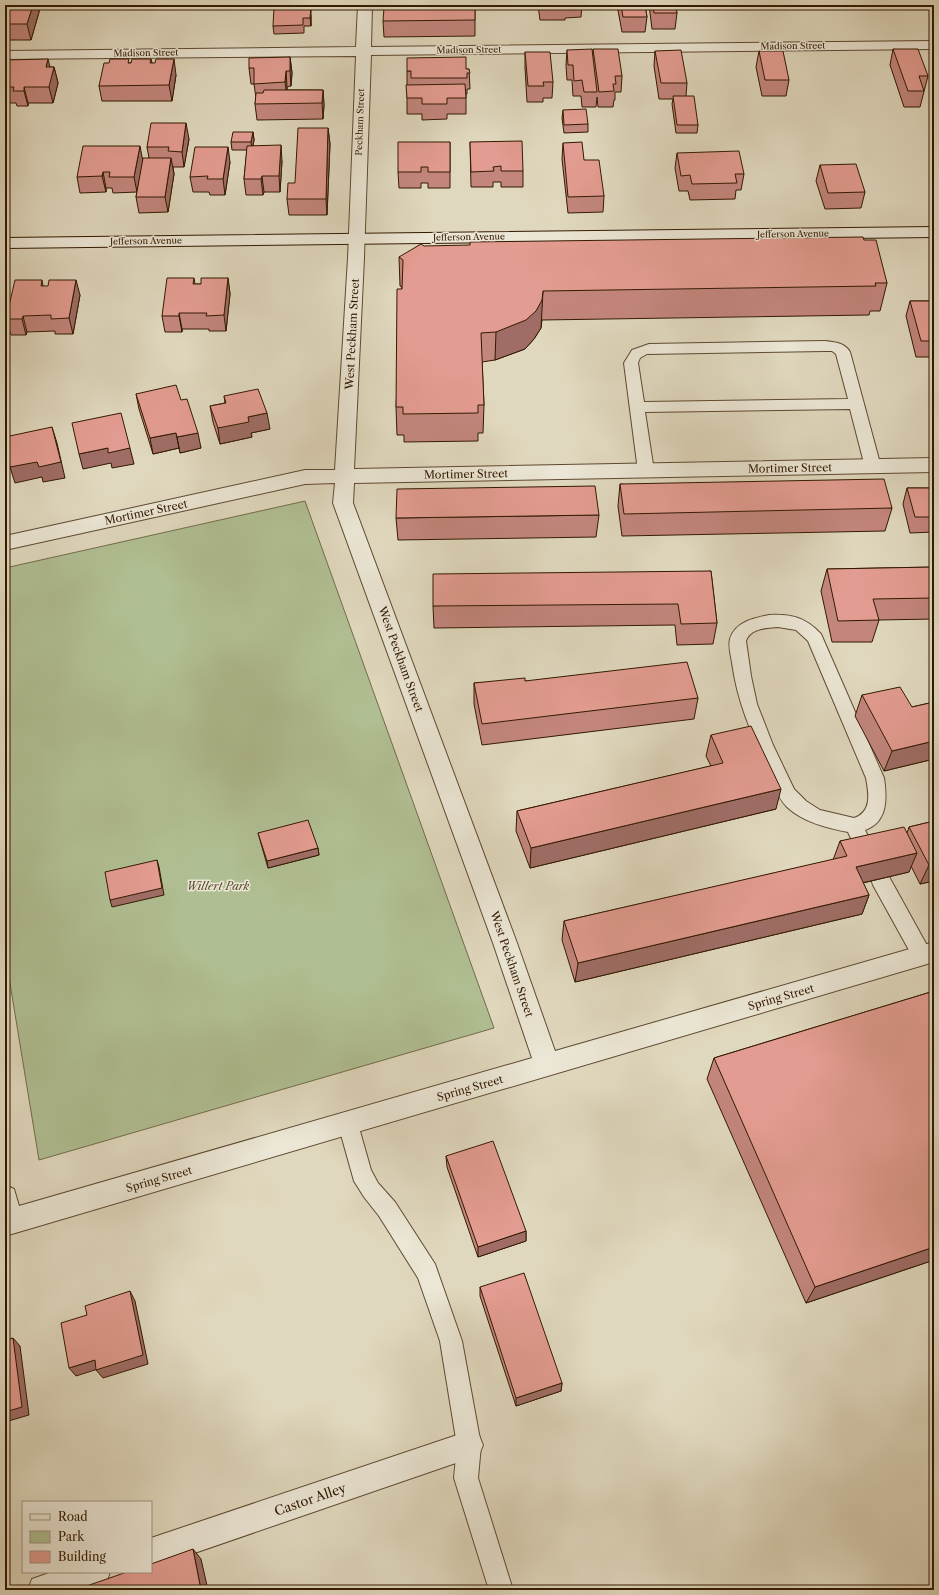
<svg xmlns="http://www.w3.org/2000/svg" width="939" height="1595" viewBox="0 0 939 1595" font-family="'Libre Caslon Text',serif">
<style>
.green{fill:#b0bf93;stroke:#716c4a}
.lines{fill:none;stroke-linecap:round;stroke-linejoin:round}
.lane-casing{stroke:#5e4930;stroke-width:2}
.street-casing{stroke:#5e4930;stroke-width:2}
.secondary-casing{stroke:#321900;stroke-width:2}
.lane{fill:#ebe6d5;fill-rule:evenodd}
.street{fill:#ebe6d5;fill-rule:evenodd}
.secondary{fill:#ebe6d5;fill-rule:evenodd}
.wall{fill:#c3867d;stroke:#321900}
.shaded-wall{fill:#9f6d66;stroke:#321900}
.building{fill:#e39c91;stroke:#321900}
.labels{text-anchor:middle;stroke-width:3;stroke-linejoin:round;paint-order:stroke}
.far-street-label{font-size:9px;fill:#321900;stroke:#ebe6d5}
.street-label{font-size:11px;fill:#321900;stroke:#ebe6d5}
.park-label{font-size:11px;font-style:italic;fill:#584b2c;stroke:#ebe6d5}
.near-street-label{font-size:13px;fill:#321900;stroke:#ebe6d5}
</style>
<rect width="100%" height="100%" fill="#e0d8be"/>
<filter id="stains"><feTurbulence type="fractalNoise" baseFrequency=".005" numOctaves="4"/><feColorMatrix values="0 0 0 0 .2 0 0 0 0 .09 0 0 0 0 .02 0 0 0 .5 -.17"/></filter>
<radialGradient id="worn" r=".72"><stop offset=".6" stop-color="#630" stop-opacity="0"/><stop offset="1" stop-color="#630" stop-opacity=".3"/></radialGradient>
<path class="green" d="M305,501L494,1028L39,1160L5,953V568Z"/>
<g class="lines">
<defs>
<path id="lane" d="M825,341C835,342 845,343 850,352L881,467L878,471L873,472L868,471L865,467L850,409L645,412L654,471L651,475L646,476L641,475L638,471L624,363L632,350L649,344ZM825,351H832L836,354L848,399L644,402L638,363L640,358L647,354Z
M769,615C791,614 805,617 821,634L884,778C887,798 888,822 865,830L876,853L874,858L867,861L860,858L848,832C827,828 803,822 787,807C778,798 773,784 769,772C752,734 738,705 732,663C731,655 728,647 730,639C735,622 754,618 769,615ZM778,627L796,630L808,641L866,778C869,794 872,812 854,818L820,810L806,801L794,789L773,745L757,704L751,676L746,641C750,628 767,628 778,627Z
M880,871L887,873L929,949L932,955L929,961L922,963L915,961L873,885L871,879L873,873Z
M348,1114L355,1117L358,1124L371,1170L378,1183L395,1202L435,1264L462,1341L481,1445L478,1478L513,1590H489L454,1478L457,1445L440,1341L418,1278L379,1216L364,1197L354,1181L338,1124L341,1117Z"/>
<path id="street" d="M358,5H372L371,47L934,41V49L371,55L364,258L354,469L934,458V472L354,483L353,503L517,943L555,1051L934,942V962L5,1236V1185L14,1189L19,1206L532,1058L493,943L333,503L335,483L305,484L5,550V536L305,470H335L348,258L356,56L5,59V51L356,47Z
M469,1431L479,1435L483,1445L479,1455L151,1568V1538Z
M52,1572H110L106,1583L86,1590H28L32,1579Z"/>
<path id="secondary" d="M934,227V237L5,248V238Z"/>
</defs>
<use href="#lane" class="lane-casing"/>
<use href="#street" class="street-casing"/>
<use href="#secondary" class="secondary-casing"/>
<use href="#lane" class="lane"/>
<use href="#street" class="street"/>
<use href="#secondary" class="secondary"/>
</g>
<path class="wall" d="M7,5H41L31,40H5V12Z
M475,5V36L384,37L383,21L421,8Z
M538,5H582L581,17L565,18V20H540Z
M617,5H645L647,17L645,32H622Z
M649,5H675L677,13L675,29H652Z
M311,15V26H304V33L274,34L273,26Z
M593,49L622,76L621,92H615V100H614L613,107H598L597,97L596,107H582L581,96H573L572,80H567L566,65L567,50L593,56Z
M893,49L928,76L920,107H904L890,65Z
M655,51L687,83L686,96L698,125L697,133H676L672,104L673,99H659L654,66Z
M759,51L789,80L786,96H762L756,67Z
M525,52L553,82L552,98H543V102H527L525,68Z
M290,57L292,73L291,86L287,87V90H323L324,105L323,119L257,120L255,104L256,98L254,84H251L249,68Z
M151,59L152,63L176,75L172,101H102L99,86L109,63H129Z
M5,60L50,67H54L58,83L53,103H28V106H17L16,103H5Z
M469,69L470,89H467V94H466V114H447V119L422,120V114H407V71Z
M563,110L588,124V132L564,133L562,118Z
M328,128L330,144L327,215H289L287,199L295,183Z
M253,132L254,140L253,146L282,161L280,192H264L263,195H246L244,179L247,150H232L231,142Z
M189,139L184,167H173L174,174L168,212L139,213L136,197L137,192L113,193L112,188H106V192L80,193L77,177L143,160L149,158L147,147Z
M450,142V188H428V183H421V188H399L398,172Z
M470,142L523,171V187H501V182H493V187H471Z
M563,143L584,160L604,196L603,212L568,213L562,159Z
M677,153L744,174L741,190H736L735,199L690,200L688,191H679L675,168Z
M230,162L225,195H210L209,192H193L190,177Z
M820,165L865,192L861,208L825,209L816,181Z
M864,240L887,283L880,311H870L869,315L542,320L541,328L534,339L525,349L495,360L482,362L484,405L483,433H478V441L404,442V435H397L396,407L402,287L400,286L399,257Z
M194,278L195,284H201L228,278L230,294L226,331H209V329H182V332H165L162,316Z
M42,280L43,286L80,295L73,334H55V331L27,332L26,335H11L6,319Z
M910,301H934V357H916L906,316Z
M136,394L181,400L201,448L180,453L179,448L153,454L139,409Z
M224,396L270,429L251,433L252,437L220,444L213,422L210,406L225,403Z
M620,484L892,508L885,531L622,536L618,506Z
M907,488H934V532L910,533L903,504Z
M599,515L596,537L398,540L396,518Z
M934,567V619L879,620L872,642H832L821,591L827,569Z
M711,571L717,623L713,644L677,645L675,625L434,628L433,606Z
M525,681L698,698L694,719L482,745L474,704V683Z
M862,695L912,707L934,702V759L884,771L855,716Z
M711,735L776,809L530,868L516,831L517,811L711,766L706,756Z
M934,821V881L920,884L911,866L909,872L863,883L869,895L862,914L575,982L562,940L564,921L833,860L840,841L907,833L909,827Z
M258,833L318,848L319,855L268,868Z
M934,991V1260L806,1303L707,1079L714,1058Z
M446,1156L526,1231V1241L478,1257L447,1167Z
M480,1287L562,1383L561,1391L516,1406L480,1296Z"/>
<path class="shaded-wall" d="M33,5H41L31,40L27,24Z
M311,7V26L310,18Z
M290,57L292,73L291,86L290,71Z
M48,59L52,75L54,67L58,83L53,103L49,87L46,67Z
M174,59L176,75L172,101L169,85Z
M286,71L287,87V98L285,82Z
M24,87L28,103V106L24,91Z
M323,90L324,105L323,119L322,103Z
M186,123L189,139L184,167L182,152Z
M328,128L330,144L327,215L326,199Z
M253,132L254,140L252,150L251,142Z
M281,145L282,161L280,192L279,176Z
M140,146L143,162L137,192L134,177Z
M228,147L230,162L225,195L223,179Z
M171,158L174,174L168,212L165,197Z
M103,172L106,188V192L102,176Z
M262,176L264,192L263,195L261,179Z
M228,278L230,294L226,331L224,315Z
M76,280L80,295L73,334L69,318Z
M543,291L541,328L534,339L525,349L495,360L496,332Z
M179,313L182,329V332L179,316Z
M23,316L27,332L26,335L22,319Z
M267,413L270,429L251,433L252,437L220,444L218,428L248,417Z
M52,427L57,443L65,478L43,482L42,477L15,483L10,467Z
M176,433L179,448L153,454L150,438Z
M198,433L201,448L180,453L177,437Z
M108,448H130L134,464L112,468L111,463L83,469L79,454Z
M934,741V759L884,771L892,751Z
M781,789L776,809L530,868L531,848Z
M318,848L319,855L268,868L267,861Z
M917,853L909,872L849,886L856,867Z
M157,860L159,867L164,895L112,907L110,900Z
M934,864V881L920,884L929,865Z
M869,895L862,914L575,982L578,963Z
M526,1231V1241L478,1257V1247Z
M934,1247V1260L806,1303L815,1287Z
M130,1291L135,1301L148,1364L103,1378L96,1370Z
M13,1338L20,1346L29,1415L5,1422V1412Z
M95,1360L101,1368L76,1376L69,1368Z
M562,1383L561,1391L516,1406V1398Z
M193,1549L201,1559L208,1590H201Z"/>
<path class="building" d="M7,5H33L27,24H5V12Z
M421,5H475V20L383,21L384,8H421Z
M621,5H645L647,17H623Z
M653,5H675L677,13H654Z
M311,7L310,18H303V25L273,26L274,8Z
M592,49L597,92H584L582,80L574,81L573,65H568L567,50Z
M593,49H618L622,76H615L616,84H613L614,91L599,92Z
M893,49H918L928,76H919L924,91H908Z
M681,50L687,83H661L655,51Z
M759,51H783L789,80H765Z
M525,52H550L553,82H543L544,86H528Z
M290,57V71H286L285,82L254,84V68H249V58Z
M466,57V69H469L470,73H467V78H411V71H407V58Z
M48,59L46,67H54L49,87H24V91H13L14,87H5V60Z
M110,59H129L128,63H131L132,59H151L150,63H155L156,59H174L169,85L99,86L104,63H109Z
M465,84L466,98H447V104H422V98H407L406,85Z
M264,90H323L322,103L255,104L256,93H263Z
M673,96H694L698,125H677Z
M586,109L588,124L564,125L563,110Z
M151,123H186L182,152L168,151L169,147H147Z
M298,128H328L326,199H287L288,183H295Z
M233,132H253L251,142H231Z
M522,141L523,171H501V166L493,167L494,171L471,172L470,142Z
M398,142H450V172H428V167H421V172H398Z
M582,142L584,160H599L604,196L568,197L563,143Z
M281,145L279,176H262L261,179H244L247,146Z
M83,146H140L134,177H109L110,172H103L102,176L77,177Z
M195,147H228L223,179H207L208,176L190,177Z
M739,151L744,174H735L737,183L692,184L690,175L681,176L677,153Z
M143,158H171L165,197H136Z
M856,164L865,192L828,193L820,165Z
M863,237L864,240H876L887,283H875L876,286L543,291L542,300L536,311L526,320L496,332L481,333L484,405H478V413L403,414V407H396L397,289H402L403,260L399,257L421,244L424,246L470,245V242Z
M167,278H194L193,284H201V278H228L224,315L206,316L207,313H179V316H162Z
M15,280H42L41,286H48L49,280H76L69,318L51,319V315L23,316L22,319H6Z
M910,301H934V341H921Z
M176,385L181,400L187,399L198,433L177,437L176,433L150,438L136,394Z
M258,389L267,413L248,417L249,422L218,428L210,406L226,403L224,396Z
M121,413L130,448L108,453V448L79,454L72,423Z
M52,427L61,462L39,467L37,462L10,467L5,444V437Z
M884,479L892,508L624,514L620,484Z
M595,486L599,515L396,518L397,489Z
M907,488H934V517H915Z
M934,567V598L873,599L879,620L838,621L827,569Z
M711,571L717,623L681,624L678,604L433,606V574Z
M687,662L698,698L482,724L474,683L525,678V681Z
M900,687L912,707L934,702V741L892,751L862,695Z
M751,726L781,789L531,848L517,811L723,763L711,735Z
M308,820L318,848L267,861L258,833Z
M934,821V864L929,865L909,827Z
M904,827L917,853L856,867L869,895L578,963L564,921L847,856L840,841Z
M157,860L162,888L110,900L105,872Z
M934,991V1247L815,1287L714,1058Z
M493,1141L526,1231L478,1247L446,1156Z
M524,1273L562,1383L516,1398L480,1287Z
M130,1291L143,1355L96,1370L95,1360L69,1368L61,1323L87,1315L85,1306Z
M13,1338L22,1407L5,1412V1340Z
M193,1549L201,1590H75L127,1572H151V1564Z"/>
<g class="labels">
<g class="far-street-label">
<text transform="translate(793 46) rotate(-1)" y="3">Madison Street</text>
<text transform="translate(469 50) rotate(-1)" y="3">Madison Street</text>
<text transform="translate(146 53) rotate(-1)" y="3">Madison Street</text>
<text transform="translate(360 122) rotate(-88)" y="3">Peckham Street</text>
<text transform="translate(793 234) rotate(-1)" y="3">Jefferson Avenue</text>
<text transform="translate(469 237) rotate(-1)" y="3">Jefferson Avenue</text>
<text transform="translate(146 241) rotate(-1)" y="3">Jefferson Avenue</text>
</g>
<g class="street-label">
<text transform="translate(352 334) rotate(-87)" y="4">West Peckham Street</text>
<text transform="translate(790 468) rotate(-1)" y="4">Mortimer Street</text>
<text transform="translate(466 474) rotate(-1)" y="4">Mortimer Street</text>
<text transform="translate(146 512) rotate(-12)" y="4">Mortimer Street</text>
<text transform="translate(401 659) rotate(70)" y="4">West Peckham Street</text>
<text transform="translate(512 964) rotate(71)" y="4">West Peckham Street</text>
<text transform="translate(781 997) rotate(-16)" y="4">Spring Street</text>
<text transform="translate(470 1088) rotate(-16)" y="4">Spring Street</text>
<text transform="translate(159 1179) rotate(-16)" y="4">Spring Street</text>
</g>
<g class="park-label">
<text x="218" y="890">Willert Park</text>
</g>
<g class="near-street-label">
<text transform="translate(310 1499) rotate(-19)" y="5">Castor Alley</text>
</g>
</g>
<rect width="939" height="1595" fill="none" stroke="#e0d8be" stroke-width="20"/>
<rect x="6" y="6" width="927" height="1583" fill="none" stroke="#321900" stroke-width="2"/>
<rect x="10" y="10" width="919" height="1575" fill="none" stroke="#321900"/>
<rect x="22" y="1501" width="130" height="72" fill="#ebe6d5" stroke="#a19480"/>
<rect x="30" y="1514" width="20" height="6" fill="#ebe6d5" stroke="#a19480"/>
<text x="58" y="1521" font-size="12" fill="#321900">Road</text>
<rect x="30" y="1531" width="20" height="12" fill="#b0bf93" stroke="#a19480"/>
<text x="58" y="1541" font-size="12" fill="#321900">Park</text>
<rect x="30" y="1551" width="20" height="12" fill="#e39c91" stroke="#a19480"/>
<text x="58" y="1561" font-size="12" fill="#321900">Building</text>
<rect width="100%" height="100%" filter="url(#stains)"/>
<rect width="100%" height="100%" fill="url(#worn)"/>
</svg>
